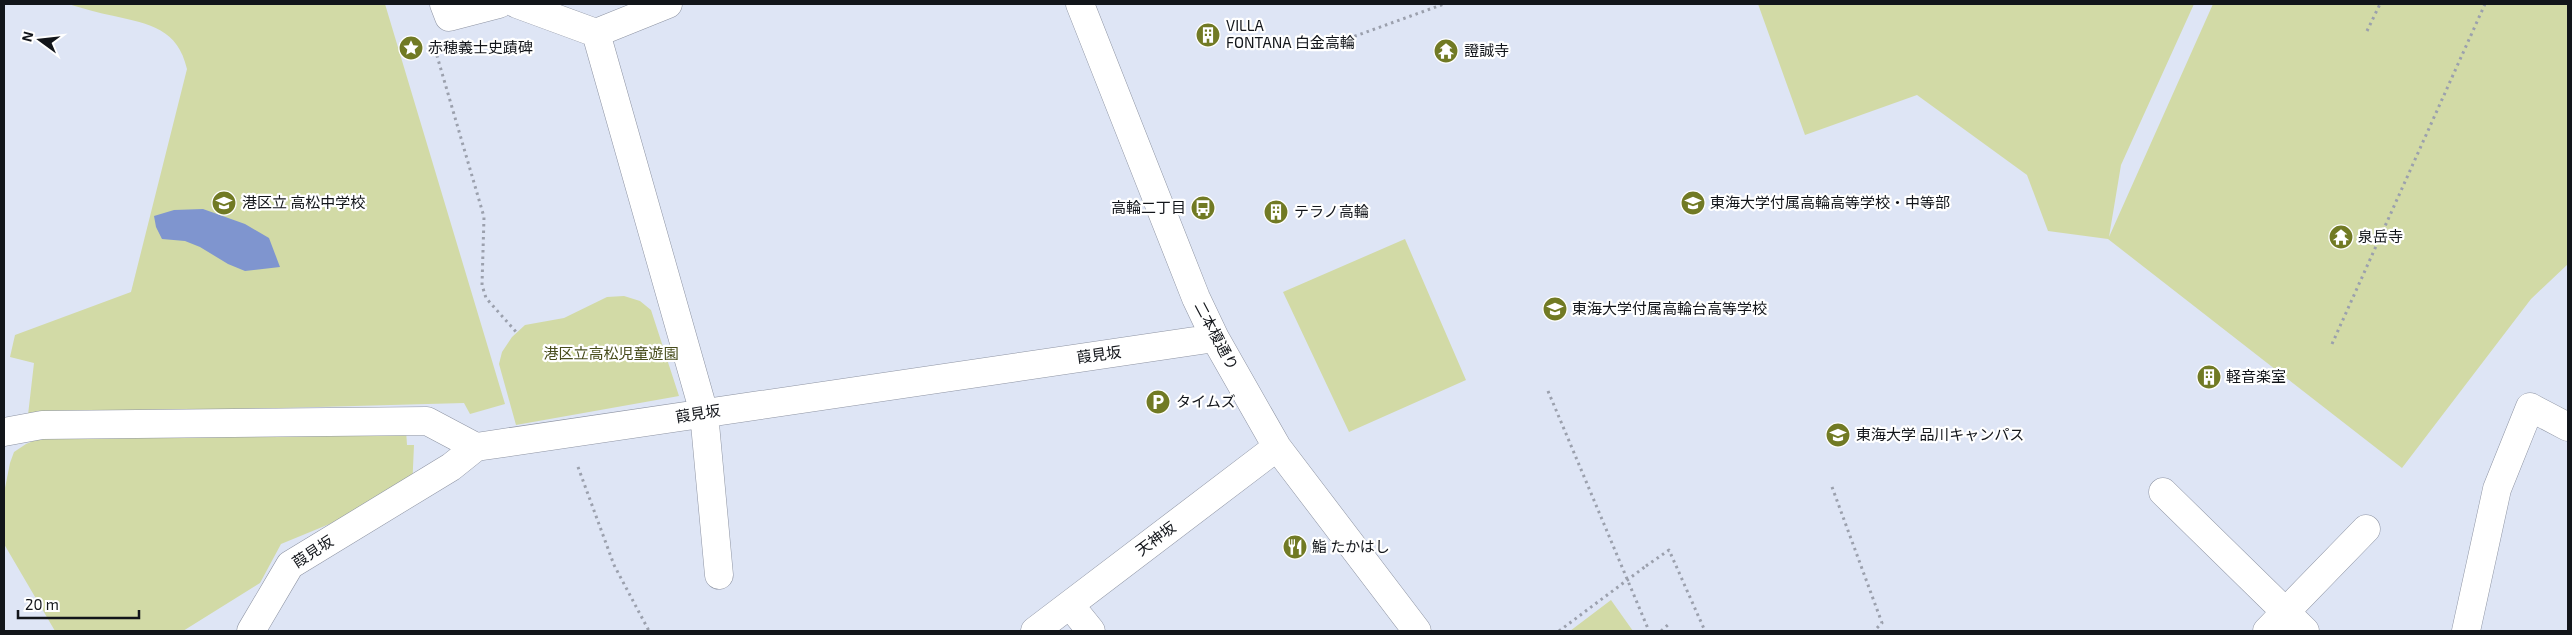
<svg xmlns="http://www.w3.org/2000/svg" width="2572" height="635" viewBox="0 0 2572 635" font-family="'Exo 2','Noto Sans JP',sans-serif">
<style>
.green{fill:#d2daa6}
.water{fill:#7f95cf}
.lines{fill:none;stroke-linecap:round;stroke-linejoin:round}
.minor-casing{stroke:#8e94a3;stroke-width:29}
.path{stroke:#9ba0ad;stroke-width:3;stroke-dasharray:2.5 4;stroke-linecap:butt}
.minor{stroke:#fff;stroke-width:28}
.path-bridge{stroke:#9ba0ad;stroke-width:3;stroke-dasharray:2.5 4;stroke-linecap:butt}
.labels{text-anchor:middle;stroke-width:4.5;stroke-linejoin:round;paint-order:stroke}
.poi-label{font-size:15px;fill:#12151a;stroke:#fff;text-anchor:start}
.street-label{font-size:15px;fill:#12151a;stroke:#fff}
.park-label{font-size:15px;fill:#474c1b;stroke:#fff}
</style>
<rect width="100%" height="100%" fill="#dee5f5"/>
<path class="green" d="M68,4H385L505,404L470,414L464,403L28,415L34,363L10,357L15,335L131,292L187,69C178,29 150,24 114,16C98,13 83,8 68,4Z
M1758,4H2194L2121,165L2109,237L2213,4H2568V264L2531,299L2402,468L2108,239L2048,231L2027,175L1917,95L1805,135Z
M1405,239L1466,380L1349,432L1283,292Z
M624,296L640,301L651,310L679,396L516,425L499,364L502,352L512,337L525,325L564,318L607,297Z
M406,430L407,445H414L412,490L281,544L260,583L183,631H55L4,544V493L10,463L14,452L26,444L40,438Z
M1611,600L1633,631H1570Z"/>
<path class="water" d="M203,209L245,224L269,238L280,267L245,271L228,264L200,247L185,241L162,239L156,227L154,216L174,210Z"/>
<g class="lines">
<defs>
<path id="minor" d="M444,4L449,17L499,4
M517,4L596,33
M668,4L596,33L704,413L719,575
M1080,4L1196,298L1215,338L1277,447L1417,631
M4,432L42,425L427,421L476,447
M2163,492L2305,631
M1070,605L1091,631
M251,631L290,565L451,467L476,447L1215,338
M1035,631L1277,447
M2267,631L2366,529
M2466,631L2497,489L2530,407L2568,427"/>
</defs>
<use href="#minor" class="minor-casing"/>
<path class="path" d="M2367,31L2380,4
M1336,43L1444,4
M435,49L484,217L482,285L486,298L517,333
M2332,344L2485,4
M1548,391L1649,631
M578,467L614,565L649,631
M1832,487L1882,623L1874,631
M1646,566L1669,550L1705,631
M1661,631L1670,623"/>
<use href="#minor" class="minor"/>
<path class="path-bridge" d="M1559,631L1646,566"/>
</g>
<defs>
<symbol id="building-disc" viewBox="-11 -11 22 22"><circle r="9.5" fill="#717a24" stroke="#fff"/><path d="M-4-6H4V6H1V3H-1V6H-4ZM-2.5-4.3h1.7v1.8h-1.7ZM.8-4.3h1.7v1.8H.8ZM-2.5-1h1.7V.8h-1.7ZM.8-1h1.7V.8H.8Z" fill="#fff"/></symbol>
<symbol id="sight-disc" viewBox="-11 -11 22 22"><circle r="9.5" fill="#717a24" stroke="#fff"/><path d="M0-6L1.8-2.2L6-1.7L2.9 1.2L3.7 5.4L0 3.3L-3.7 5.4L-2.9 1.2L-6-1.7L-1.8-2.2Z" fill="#fff"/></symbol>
<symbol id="temple-disc" viewBox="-11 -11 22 22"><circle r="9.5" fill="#717a24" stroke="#fff"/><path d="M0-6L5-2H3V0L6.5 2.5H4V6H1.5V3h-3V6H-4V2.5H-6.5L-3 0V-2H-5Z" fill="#fff"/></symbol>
<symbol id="school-disc" viewBox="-11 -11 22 22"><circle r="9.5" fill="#717a24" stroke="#fff"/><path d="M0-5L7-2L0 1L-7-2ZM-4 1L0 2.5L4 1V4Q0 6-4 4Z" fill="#fff"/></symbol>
<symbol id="bus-disc" viewBox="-11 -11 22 22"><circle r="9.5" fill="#717a24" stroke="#fff"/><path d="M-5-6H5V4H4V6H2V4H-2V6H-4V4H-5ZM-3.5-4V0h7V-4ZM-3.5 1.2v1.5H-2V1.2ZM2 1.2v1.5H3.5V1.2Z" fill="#fff"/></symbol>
<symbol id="parking-disc" viewBox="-11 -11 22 22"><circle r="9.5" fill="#717a24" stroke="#fff"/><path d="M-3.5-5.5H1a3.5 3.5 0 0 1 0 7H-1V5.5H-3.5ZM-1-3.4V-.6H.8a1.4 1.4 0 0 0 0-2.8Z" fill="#fff"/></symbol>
<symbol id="university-disc" viewBox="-11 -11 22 22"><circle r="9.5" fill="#717a24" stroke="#fff"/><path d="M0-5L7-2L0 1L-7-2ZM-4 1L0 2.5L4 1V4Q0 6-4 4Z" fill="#fff"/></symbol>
<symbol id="restaurant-disc" viewBox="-11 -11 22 22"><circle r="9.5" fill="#717a24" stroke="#fff"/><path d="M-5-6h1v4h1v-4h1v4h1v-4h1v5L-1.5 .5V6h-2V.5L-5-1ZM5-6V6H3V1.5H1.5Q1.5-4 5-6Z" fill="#fff"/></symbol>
</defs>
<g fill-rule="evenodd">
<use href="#building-disc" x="1194" y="21" width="28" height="28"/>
<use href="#sight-disc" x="397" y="34" width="28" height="28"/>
<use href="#temple-disc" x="1432" y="37" width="28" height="28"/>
<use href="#school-disc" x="210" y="189" width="28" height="28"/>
<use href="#school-disc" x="1679" y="189" width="28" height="28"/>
<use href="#bus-disc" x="1189" y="194" width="28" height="28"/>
<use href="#building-disc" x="1262" y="198" width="28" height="28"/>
<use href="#temple-disc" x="2327" y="223" width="28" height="28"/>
<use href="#school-disc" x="1541" y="295" width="28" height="28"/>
<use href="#building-disc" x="2195" y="363" width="28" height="28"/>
<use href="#parking-disc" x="1144" y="388" width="28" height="28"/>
<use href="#university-disc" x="1824" y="421" width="28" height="28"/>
<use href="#restaurant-disc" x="1281" y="533" width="28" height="28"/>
</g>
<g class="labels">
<g class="poi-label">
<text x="1226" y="31">VILLA<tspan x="1226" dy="17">FONTANA 白金高輪</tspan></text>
<text x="428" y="53">赤穂義士史蹟碑</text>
<text x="1464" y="56">證誠寺</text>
<text x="242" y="208">港区立 高松中学校</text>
<text x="1710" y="208">東海大学付属高輪高等学校・中等部</text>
<text x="1186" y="213" text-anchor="end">高輪二丁目</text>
<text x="1294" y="217">テラノ高輪</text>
<text x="2358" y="242">泉岳寺</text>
<text x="1572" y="314">東海大学付属高輪台高等学校</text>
<text x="2226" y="382">軽音楽室</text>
<text x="1176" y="407">タイムズ</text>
<text x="1856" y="440">東海大学 品川キャンパス</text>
<text x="1312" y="552">鮨 たかはし</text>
</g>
<g class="street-label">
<text transform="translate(1216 336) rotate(62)" y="5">二本榎通り</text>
<text transform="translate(1099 355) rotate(-8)" y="5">葭見坂</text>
<text transform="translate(698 414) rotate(-9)" y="5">葭見坂</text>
<text transform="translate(1156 539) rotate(-37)" y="5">天神坂</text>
<text transform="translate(313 552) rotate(-33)" y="5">葭見坂</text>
</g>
<g class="park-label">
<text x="611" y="359">港区立高松児童遊園</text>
</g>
</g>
<rect width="2572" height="635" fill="none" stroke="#12151a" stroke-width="10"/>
<g transform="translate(40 40) rotate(285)" stroke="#ffffff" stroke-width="4" paint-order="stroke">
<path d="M0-4L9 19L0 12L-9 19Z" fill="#12151a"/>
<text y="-8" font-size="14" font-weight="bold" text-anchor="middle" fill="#12151a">N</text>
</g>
<path d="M18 610v8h121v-8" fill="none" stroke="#12151a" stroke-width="2.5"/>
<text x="25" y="610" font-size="15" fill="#12151a" stroke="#ffffff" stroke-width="4" paint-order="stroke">20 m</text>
</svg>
